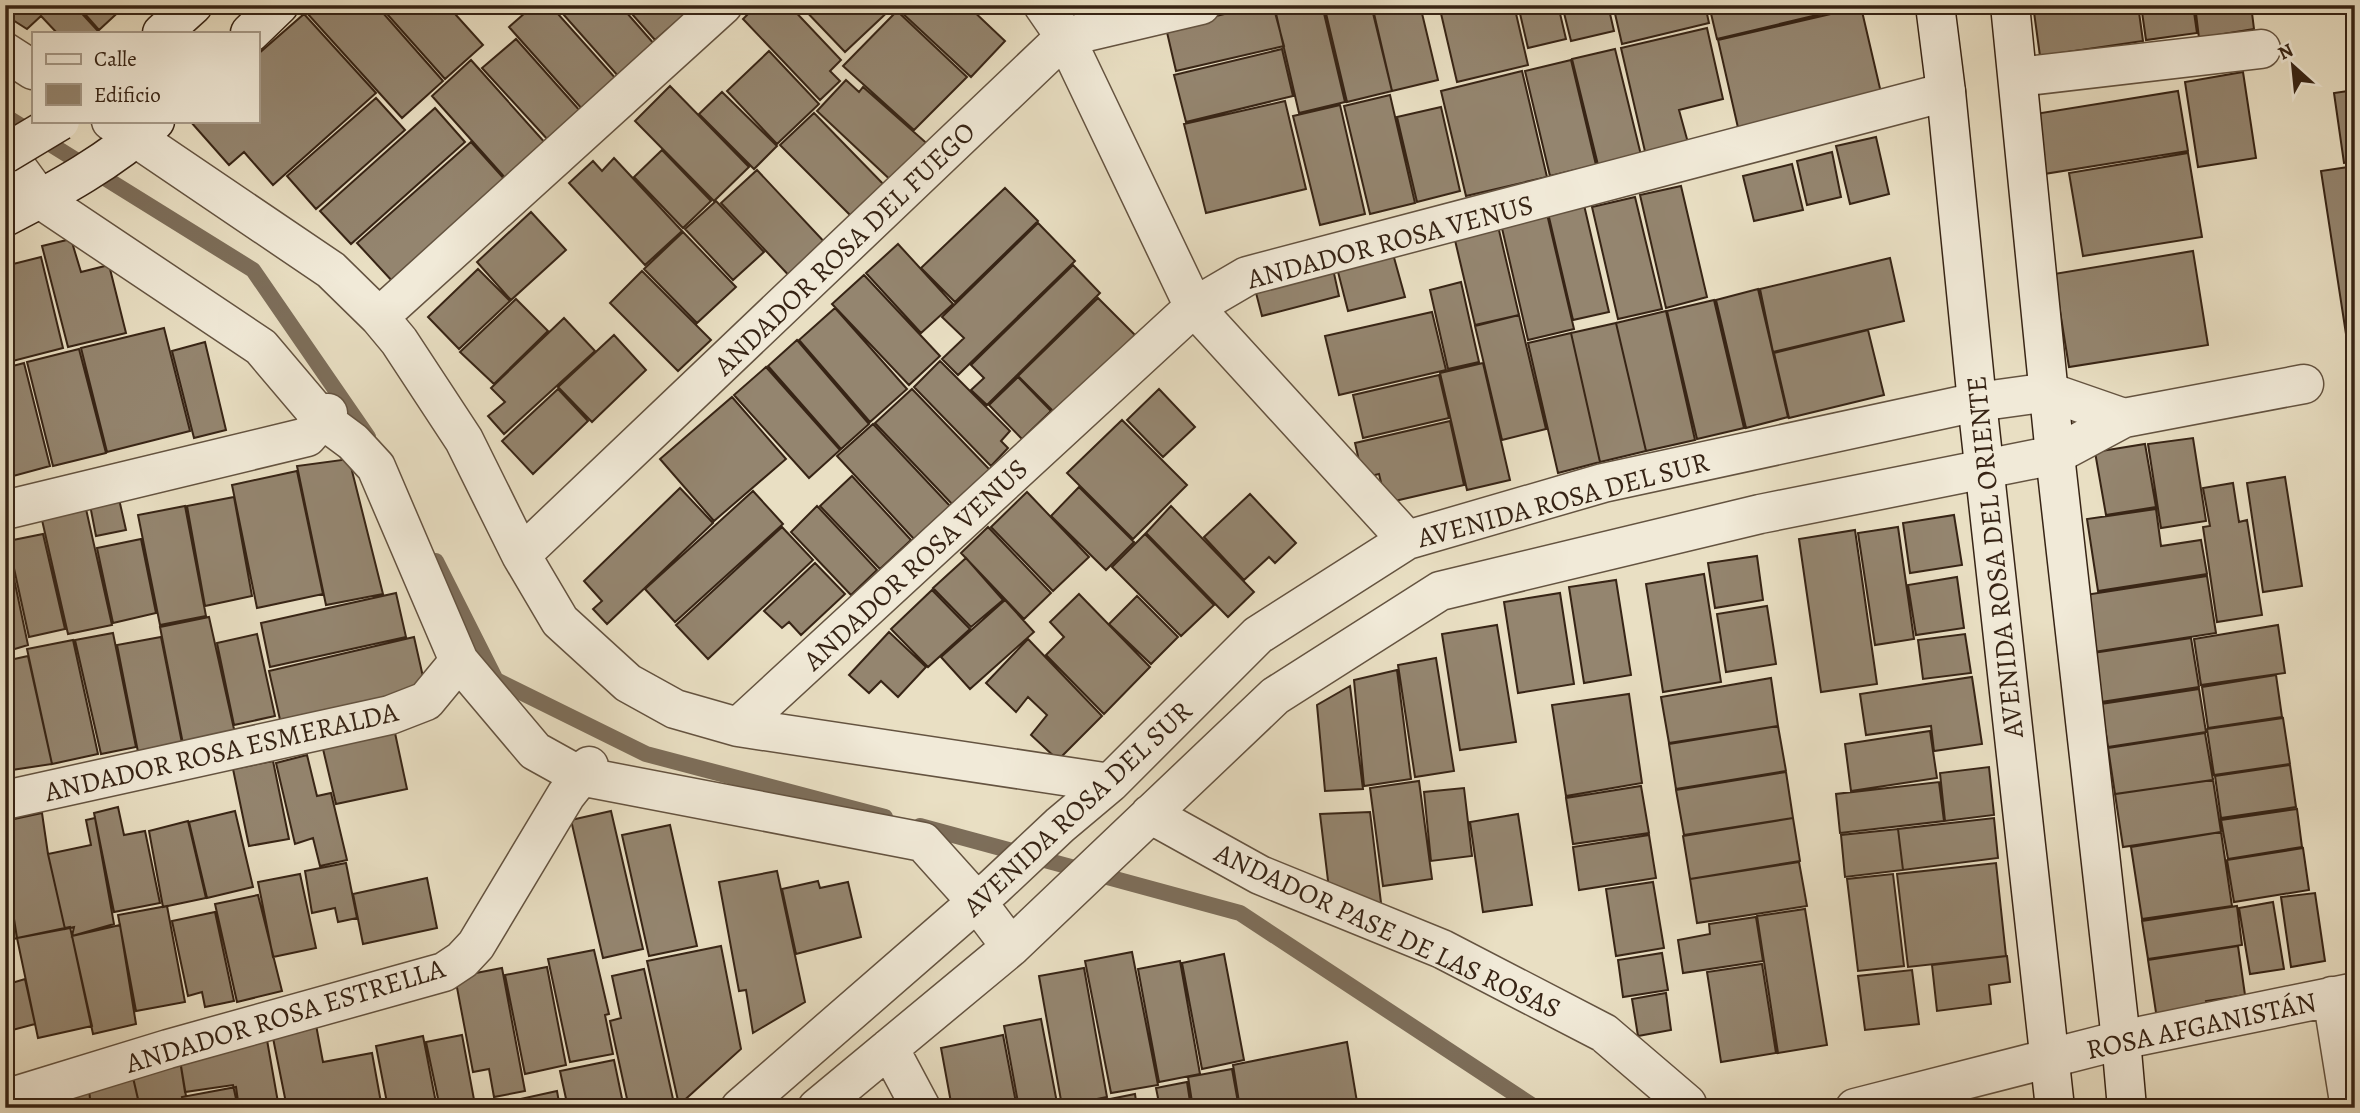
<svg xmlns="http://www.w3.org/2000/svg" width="2360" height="1113" viewBox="0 0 2360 1113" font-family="Alegreya,serif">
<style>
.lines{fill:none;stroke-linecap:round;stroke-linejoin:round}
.stream{stroke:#7d6e5a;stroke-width:16}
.building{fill:#94856f;stroke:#372415;stroke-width:2}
.street-casing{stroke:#645340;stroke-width:41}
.secondary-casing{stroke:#372415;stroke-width:41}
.street{stroke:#f1ead8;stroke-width:38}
.secondary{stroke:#f1ead8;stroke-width:38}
.secondary-bridge-casing{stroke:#372415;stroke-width:41;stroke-linecap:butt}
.secondary-bridge{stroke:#f1ead8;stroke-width:38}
.labels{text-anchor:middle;stroke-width:6;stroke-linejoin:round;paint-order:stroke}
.street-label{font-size:28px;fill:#372415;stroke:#f1ead8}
</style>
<rect width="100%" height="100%" fill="#e9dfc3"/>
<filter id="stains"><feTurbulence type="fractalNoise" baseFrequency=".00286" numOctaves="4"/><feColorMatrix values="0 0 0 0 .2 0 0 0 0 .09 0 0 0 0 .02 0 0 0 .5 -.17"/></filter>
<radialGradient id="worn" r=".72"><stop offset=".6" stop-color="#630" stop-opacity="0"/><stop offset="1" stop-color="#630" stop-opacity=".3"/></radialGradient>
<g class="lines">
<path class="stream" d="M5,116L253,270L368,437
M436,561L496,680L646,754L885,817
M920,826L1240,913L1536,1108"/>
</g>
<path class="building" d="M5,5H74L98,31L96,33H57L41,16L27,29L5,15Z
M77,5H126L99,30Z
M313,5H376L443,81L402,118L306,12Z
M379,5H447L483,45L445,79Z
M534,5H550L617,80L583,110L509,27Z
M555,5H620L655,45L619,77Z
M624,5H686L690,10L655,40Z
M757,5H789L841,60L830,71L840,81L820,100L743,19Z
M800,5H895L845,52Z
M905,5H967L1005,41L971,77L900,11Z
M1262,5H1273L1284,46L1176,71L1166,28Z
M1274,5H1322L1345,102L1299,113Z
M1324,5H1371L1392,91L1347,102Z
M1372,5H1420L1438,80L1392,91Z
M1439,5H1514L1528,65L1457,82Z
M1518,5H1558L1566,39L1528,48Z
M1562,5H1608L1614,31L1571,41Z
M1613,5H1705L1709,23L1622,44Z
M1709,5H1859L1717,39Z
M2033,5H2138L2143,41L2040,56Z
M2141,5H2193L2197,33L2146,40Z
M2195,5H2251L2254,29L2199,38Z
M1861,7L1882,97L1739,132L1718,40Z
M897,11L967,77L914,130L843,66Z
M304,14L376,93L273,185L244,152L229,165L190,121H257V55Z
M1707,28L1723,99L1679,110L1690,150L1647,160L1621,48Z
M516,39L581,112L549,141L482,68Z
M1282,49L1293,96L1186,122L1174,75Z
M1615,49L1641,155L1598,165L1572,59Z
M769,51L819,104L777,144L727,91Z
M471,60L547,145L507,180L432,96Z
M1571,60L1596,165L1550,176L1525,71Z
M1522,71L1547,177L1466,196L1441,91Z
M2243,72L2256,158L2198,167L2185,82Z
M846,80L859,92L863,87L932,148L897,186L817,111Z
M670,86L749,167L714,201L635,121Z
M2355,90V162L2344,163L2334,93Z
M2178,91L2188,151L2044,174L2035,114Z
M722,92L777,146L754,169L699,114Z
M1390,95L1415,203L1370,214L1344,106Z
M376,98L405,130L316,209L287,176Z
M1285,101L1306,189L1206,213L1184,124Z
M1340,105L1365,214L1320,225L1293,116Z
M1441,107L1460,191L1417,202L1397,117Z
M435,108L465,142L351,244L320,211Z
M814,113L890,191L858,223L780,145Z
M1876,137L1889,194L1850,204L1836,146Z
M471,142L507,182L394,283L357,243Z
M662,150L711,201L683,228L634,177Z
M1832,152L1841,197L1807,205L1797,161Z
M2188,153L2202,237L2083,256L2069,173Z
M614,158L682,231L645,265L569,183L593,161L602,171Z
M1792,164L1803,210L1754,221L1743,176Z
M2355,166V346L2348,347L2321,171Z
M757,170L830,248L795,282L721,203Z
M1681,186L1707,297L1666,308L1640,195Z
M1005,188L1038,221L955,302L921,268Z
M1635,197L1662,309L1618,319L1592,207Z
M716,201L764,252L733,280L685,229Z
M1584,205L1609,312L1573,320L1548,213Z
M531,212L566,250L511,300L477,262Z
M1547,214L1574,329L1528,340L1501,224Z
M1038,223L1075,261L958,375L942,359L964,338L942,317Z
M1498,226L1519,315L1475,325L1454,236Z
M683,232L736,287L697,323L644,269Z
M71,239L81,272L109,265L126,333L68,347L42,246Z
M898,244L953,304L921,333L866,273Z
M2193,251L2208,345L2069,367L2054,274Z
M1393,254L1405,297L1348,311L1337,268Z
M41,257L63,348L5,363V266Z
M1890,258L1904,321L1773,352L1760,289Z
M1073,265L1100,293L987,405L971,390L984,378L971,365Z
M478,269L510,301L459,349L428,317Z
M1333,269L1339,296L1262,316L1255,289Z
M642,271L711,340L678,371L610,303Z
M864,275L940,356L909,385L832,304Z
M1461,282L1479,362L1448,369L1430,290Z
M1758,289L1788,417L1746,428L1716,300Z
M1098,298L1135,335L1055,413L1018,376Z
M516,299L548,331L494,384L460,352Z
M1714,300L1744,428L1697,439L1667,311Z
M835,308L907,389L870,422L799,340Z
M1666,311L1695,440L1646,451L1616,323Z
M1432,312L1446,370L1339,395L1325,336Z
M1519,315L1546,429L1502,440L1475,326Z
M564,318L595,351L504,434L488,416L505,402L491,388Z
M1616,323L1646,451L1600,462L1571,333Z
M164,328L190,431L107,452L81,348Z
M1868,330L1884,395L1789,418L1774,353Z
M1571,333L1600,462L1558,473L1528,343Z
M614,335L646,370L592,422L558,387Z
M797,340L869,424L841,449L768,366Z
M205,342L226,430L194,438L172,351Z
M79,349L106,453L53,466L27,362Z
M940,361L1010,431L1001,441L1008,448L991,466L914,387Z
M24,363L50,466L6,478L5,368Z
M1483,363L1510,480L1467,490L1440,373Z
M766,367L840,450L809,478L734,395Z
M1439,375L1449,418L1363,438L1353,395Z
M1018,377L1051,411L1022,439L989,405Z
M558,389L588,421L533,474L502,441Z
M912,389L990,470L953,505L875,423Z
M1159,389L1195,427L1163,457L1127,420Z
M732,397L786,459L714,521L660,459Z
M1122,420L1187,485L1133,539L1067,473Z
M1450,421L1464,485L1386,503L1379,474L1363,478L1355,443Z
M873,424L950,506L914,539L837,456Z
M2193,438L2206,521L2161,528L2148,444Z
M2145,444L2156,507L2106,515L2095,452Z
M349,459L383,594L326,605L297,466Z
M297,471L323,594L257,608L232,485Z
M852,476L911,540L880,569L820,506Z
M2285,477L2302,586L2263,592L2247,483Z
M2233,483L2239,522L2247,520L2262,615L2217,622L2203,527L2210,526L2203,488Z
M1079,487L1134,542L1106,570L1051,516Z
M680,488L713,523L607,624L593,609L602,601L584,581Z
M753,491L783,524L675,622L645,589Z
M1027,492L1089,557L1053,591L991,527Z
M1250,494L1296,543L1275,563L1269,557L1244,580L1204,537Z
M234,497L252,596L205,606L187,506Z
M119,499L126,530L96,536L90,505Z
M185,506L206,616L160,625L138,515Z
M817,506L877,570L851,595L791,532Z
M1171,506L1254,592L1228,617L1146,533Z
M86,509L112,625L68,634L42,520Z
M2156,509L2161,546L2201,540L2207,574L2098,591L2087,519Z
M1954,515L1962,565L1910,573L1903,523Z
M782,527L813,560L708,659L676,625Z
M988,527L1051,593L1024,619L961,553Z
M1898,527L1914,639L1875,645L1858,533Z
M1855,530L1877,684L1821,692L1799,539Z
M43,534L65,629L29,637L8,541Z
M1145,534L1214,605L1181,636L1112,567Z
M5,536L28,645L5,652Z
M141,539L156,613L113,623L97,548Z
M1757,556L1763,600L1715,608L1708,563Z
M966,558L1003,600L971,627L933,588Z
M815,563L845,594L801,635L789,622L782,628L764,611Z
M1704,574L1721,682L1663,692L1646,584Z
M2207,576L2216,633L2094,652L2085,595Z
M1957,577L1964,628L1916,635L1908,585Z
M1616,580L1631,675L1584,683L1569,587Z
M932,590L970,629L928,667L891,629Z
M396,593L406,637L270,667L261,623Z
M1560,593L1574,684L1518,693L1504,602Z
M1079,594L1150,667L1104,714L1046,655L1064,637L1050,622Z
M1137,596L1178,637L1151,664L1109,624Z
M1005,600L1034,632L970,689L941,657Z
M1767,606L1776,664L1726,672L1717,614Z
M209,617L236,738L184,749L160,627Z
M1497,625L1516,742L1460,750L1442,634Z
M2278,625L2285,673L2201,685L2194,639Z
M889,632L926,667L898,697L881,681L869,693L849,675Z
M113,633L136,747L101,754L75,640Z
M257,634L275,716L234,725L217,643Z
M1965,634L1971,673L1923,679L1918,640Z
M161,637L183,748L139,757L117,645Z
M414,637L426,690L281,724L269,671Z
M2191,638L2199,687L2101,702L2093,653Z
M1028,639L1102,716L1058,760L1031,735L1047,715L1028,697L1016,712L986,683Z
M73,640L98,754L52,764L27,649Z
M28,656L52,764L5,771V661Z
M1436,658L1454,771L1415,777L1398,665Z
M1397,670L1411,779L1364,786L1354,680Z
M2276,675L2282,717L2208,728L2202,687Z
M1972,677L1982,744L1934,751L1931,726L1866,735L1860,694Z
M1771,678L1778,726L1669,743L1661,697Z
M1350,686L1363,789L1325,791L1317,705Z
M2199,689L2206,732L2108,747L2101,704Z
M1629,694L1642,783L1566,796L1552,705Z
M2283,718L2290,764L2214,775L2207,729Z
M1778,726L1786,771L1676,789L1669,744Z
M1930,731L1937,778L1851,791L1845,744Z
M395,733L407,789L336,804L323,749Z
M2205,733L2213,780L2115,794L2108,748Z
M307,755L317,796L331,793L347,860L320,866L313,838L295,844L276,763Z
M273,761L289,839L249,846L233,769Z
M2290,765L2296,807L2221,818L2215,776Z
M1989,767L1994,815L1945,821L1940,773Z
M1786,772L1793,818L1684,835L1676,790Z
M2213,780L2221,832L2123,847L2115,794Z
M1419,781L1432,879L1383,886L1370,788Z
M1939,782L1944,821L1840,833L1836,794Z
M1641,786L1649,833L1573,844L1566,798Z
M1464,788L1472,856L1431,861L1424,792Z
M118,807L124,835L145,831L160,903L114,912L94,813Z
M2297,809L2302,847L2228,859L2221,820Z
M235,811L253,887L207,898L189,822Z
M611,811L643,949L603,958L571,820Z
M1370,812L1382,911L1329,889L1320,814Z
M42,813L48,854L65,929L17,938L5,862V821Z
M1518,814L1532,905L1483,912L1470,822Z
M95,818L114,924L72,936L74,927L65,929L48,854L91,845L86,820Z
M1793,818L1800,861L1690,879L1683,836Z
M1994,818L1998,858L1903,870L1898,829Z
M188,821L206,898L163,907L149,831Z
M670,825L697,946L649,956L622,835Z
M1898,829L1903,870L1845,877L1841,835Z
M2221,832L2232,906L2142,919L2131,847Z
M1649,835L1656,878L1579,890L1573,847Z
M2303,848L2309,890L2234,902L2227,860Z
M5,862L17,938L5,942Z
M1799,862L1807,906L1697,923L1690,879Z
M346,863L357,918L338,922L335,908L312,913L305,871Z
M1996,863L2006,956L1908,967L1897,874Z
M777,871L805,1002L753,1033L746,990L739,991L719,882Z
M300,874L316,948L273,957L258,882Z
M1893,874L1904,966L1858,971L1847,879Z
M427,878L437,928L363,944L353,894Z
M818,881L820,888L848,882L861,937L796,954L782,889Z
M1653,882L1664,948L1616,956L1606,889Z
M2315,893L2325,961L2291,967L2281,897Z
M258,895L282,991L237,1002L215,904Z
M2273,902L2284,969L2250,974L2239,908Z
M167,906L185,1002L136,1011L118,915Z
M2237,906L2242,945L2148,959L2142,921Z
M1805,909L1827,1045L1778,1053L1757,916Z
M215,912L234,1001L205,1007L202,992L188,996L172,921Z
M1756,917L1763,961L1683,973L1678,940L1710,934L1709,924Z
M120,925L136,1024L93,1034L72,936Z
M70,927L92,1026L38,1038L17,938Z
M721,946L741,1049L679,1105L647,961Z
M2238,946L2245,995L2206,1001L2208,1012L2157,1019L2148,960Z
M594,950L609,1014L605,1015L613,1054L570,1062L548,959Z
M1132,952L1158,1085L1111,1093L1085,961Z
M1662,953L1668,990L1623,997L1618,960Z
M1224,954L1244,1060L1202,1069L1182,963Z
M2007,956L2010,982L1989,985L1991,1004L1937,1011L1932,965Z
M1180,961L1200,1074L1159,1082L1138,969Z
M1762,964L1776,1053L1721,1062L1707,972Z
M547,967L566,1065L525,1074L505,975Z
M502,968L525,1091L494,1097L489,1069L473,1072L455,977Z
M1084,968L1107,1097L1062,1106L1039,976Z
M644,969L675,1108H629L610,1021L621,1018L612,976Z
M1912,970L1919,1024L1865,1030L1858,976Z
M25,979L35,1024L5,1032V985Z
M1666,993L1671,1030L1638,1036L1632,999Z
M1041,1019L1058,1108H1019L1004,1026Z
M316,1025L323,1062L372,1053L382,1108H287L272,1033Z
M462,1035L475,1105L462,1108H440L426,1042Z
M1003,1035L1017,1108H952L941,1048Z
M423,1036L437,1108H388L376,1046Z
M267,1040L279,1108H238L233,1085L185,1092L179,1054Z
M1347,1042L1358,1108H1240L1233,1065Z
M179,1054L188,1108H140L131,1069Z
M614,1060L624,1108H568L560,1071Z
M131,1069L139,1103L121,1108H91L88,1080Z
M1232,1069L1239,1108H1193L1188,1077Z
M1187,1082L1191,1108H1160L1156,1088Z
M236,1087L239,1108H184L182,1097Z
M89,1089L91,1108H17Z
M557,1091L560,1108H493V1105Z
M1135,1094L1137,1108H1096L1095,1102Z"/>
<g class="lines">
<defs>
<path id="street" d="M1043,5L1065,37L1194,307L1407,540
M5,52L33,70
M2019,77L2261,49
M111,121L331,270L379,317L399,341L464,440L521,555L560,621L628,683L675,709L738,727L1110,783
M5,151L40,199L261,347L322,419L353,442L376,467L459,661L535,751L580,776L923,842L977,902L1011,947
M379,317L723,5
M5,510L307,437L328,413
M521,555L1065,37L1201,5
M738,727L1194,307L1247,276L1946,92
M5,800L390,715L426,701L459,661
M1150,814L1260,875L1442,949L1604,1033L1687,1104
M2332,996L2350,1108
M889,1048L921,1108
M5,1099L168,1049L444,972L462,960L476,945L566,795L589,766
M740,1108L994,887L1060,825L1110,783L1258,635L1407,540L1603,483L1977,402L2049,392L2124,418
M817,1108L1011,947L1275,696L1440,591L1760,514L2055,455L2124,418L2304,384
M1855,1108L2121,1040L2355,992"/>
<path id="secondary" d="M1935,5L1946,92L1977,402L2055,1108
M2010,5L2055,455L2121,1040L2127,1108
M162,33L193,5
M250,33L279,5
M5,217C58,190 111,161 155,121"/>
</defs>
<use href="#street" class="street-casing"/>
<use href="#secondary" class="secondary-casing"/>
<use href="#street" class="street"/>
<use href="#secondary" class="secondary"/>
<defs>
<path id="secondary-bridge" d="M5,154L60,121"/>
</defs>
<use href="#secondary-bridge" class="secondary-bridge-casing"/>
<use href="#secondary-bridge" class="secondary-bridge"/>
</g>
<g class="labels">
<g class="street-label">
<text transform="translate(1390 241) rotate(-15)" y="10">ANDADOR ROSA VENUS</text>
<text transform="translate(844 248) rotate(-44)" y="10">ANDADOR ROSA DEL FUEGO</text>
<text transform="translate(1563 499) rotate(-15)" y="10">AVENIDA ROSA DEL SUR</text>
<text transform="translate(1994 557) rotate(-96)" y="10">AVENIDA ROSA DEL ORIENTE</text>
<text transform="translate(915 564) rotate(-43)" y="10">ANDADOR ROSA VENUS</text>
<text transform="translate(221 751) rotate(-13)" y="10">ANDADOR ROSA ESMERALDA</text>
<text transform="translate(1077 808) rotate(-43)" y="10">AVENIDA ROSA DEL SUR</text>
<text transform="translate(1388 930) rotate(25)" y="10">ANDADOR PASE DE LAS ROSAS</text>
<text transform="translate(285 1015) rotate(-17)" y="10">ANDADOR ROSA ESTRELLA</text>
<text transform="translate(2201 1025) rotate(-12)" y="10">ROSA AFGANISTÁN</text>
</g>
</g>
<rect width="2360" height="1113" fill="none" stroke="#e9dfc3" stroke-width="28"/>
<rect x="7" y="7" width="2346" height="1099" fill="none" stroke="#372415" stroke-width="3.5"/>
<rect x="14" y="14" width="2332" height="1085" fill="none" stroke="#372415" stroke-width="2"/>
<rect x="32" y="32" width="228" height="91" fill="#f1ead8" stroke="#a79b8a" stroke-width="2"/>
<rect x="46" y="54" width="35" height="10" fill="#f1ead8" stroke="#a79b8a" stroke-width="2"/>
<text x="94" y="66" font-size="21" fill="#372415">Calle</text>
<rect x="46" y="84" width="35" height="21" fill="#94856f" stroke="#a79b8a" stroke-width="2"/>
<text x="94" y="102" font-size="21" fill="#372415">Edificio</text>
<g transform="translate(2293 66) rotate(333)" stroke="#f1ead8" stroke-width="5" paint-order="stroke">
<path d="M0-5L12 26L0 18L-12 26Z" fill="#372415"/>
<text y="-10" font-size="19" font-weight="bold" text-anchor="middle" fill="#372415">N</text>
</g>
<rect width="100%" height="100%" filter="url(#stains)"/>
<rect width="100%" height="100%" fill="url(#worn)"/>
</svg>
